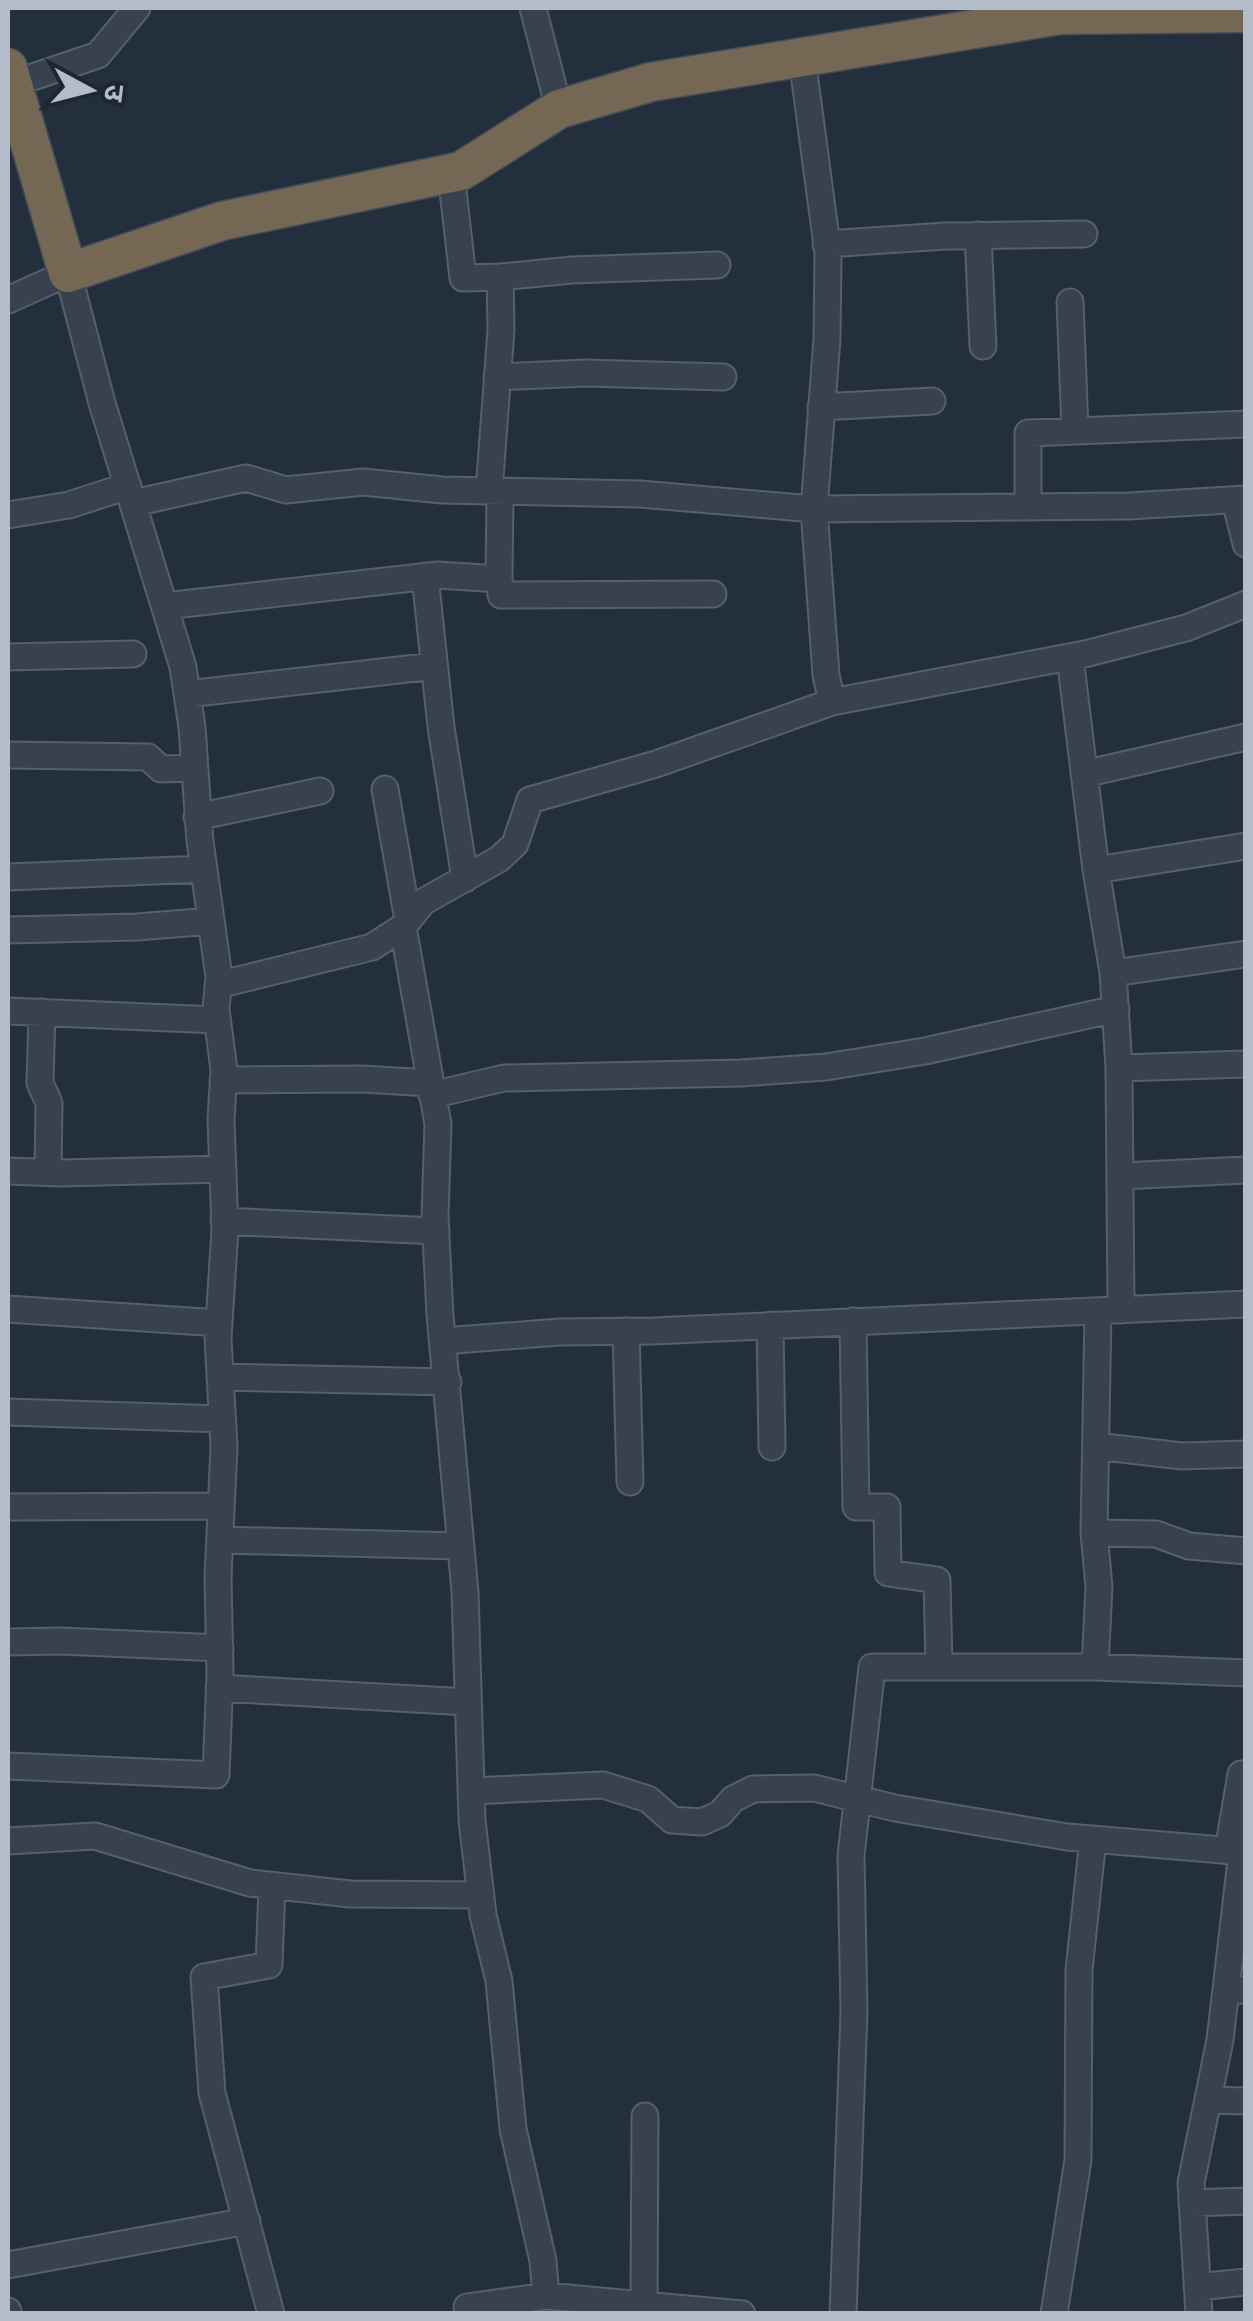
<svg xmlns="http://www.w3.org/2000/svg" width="1253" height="2321" viewBox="0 0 1253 2321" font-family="'Open Sans','Noto Sans Devanagari',sans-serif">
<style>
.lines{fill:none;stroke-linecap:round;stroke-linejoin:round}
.minor-casing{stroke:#565f6c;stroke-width:29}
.highway-casing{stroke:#434c59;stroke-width:41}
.minor{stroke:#38414e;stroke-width:25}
.highway{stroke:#746855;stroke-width:38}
</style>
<rect width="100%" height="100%" fill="#242f3e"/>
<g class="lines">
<defs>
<path id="minor" d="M533,8L559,109
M802,58L828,253L827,339L814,509L826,675L832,702
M12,84L98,55L137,8
M451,173L463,278L500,277
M978,235L983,346
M826,244L945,236L1084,234
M8,300L68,273L102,403L183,667L192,727L200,841L219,977L216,1009L224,1070L221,1120L225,1230L218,1338L224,1447L218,1577L220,1674L216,1775L8,1766
M1070,302L1075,430
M497,377L586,373L723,377
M821,407L932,401
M489,491L501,330L500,277L572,270L717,265
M1235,500L1246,544
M134,503L246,478L286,490L363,482L442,490L640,494L814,509L1129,506L1246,499
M1028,506V433L1246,424
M8,515L69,505L128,486
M425,576L441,727L465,879
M499,579L501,595L713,594
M165,606L438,575L499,579L500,492
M8,657L133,654
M1070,657L1096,870L1113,973L1119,1068L1121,1310
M187,694L434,666
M8,755L148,757L161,769L194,768
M1084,774L1246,737
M385,789L408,920
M197,817L320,791
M1096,870L1246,846
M8,877L203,869
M403,927L438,1124L435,1216L440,1315L465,1592L472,1820L483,1915L499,1981L513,2129L543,2261L546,2296
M8,930L137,927L211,921
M1113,973L1246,954
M218,985L372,947L403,927L423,902L499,859L515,844L530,800L656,764L832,702L1085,654L1186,628L1246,604
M8,1011L217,1020
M42,1012L40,1083L49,1103L48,1172
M1119,1068L1246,1064
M223,1080L362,1079L430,1083
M432,1095L504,1078L741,1073L826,1067L925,1051L1116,1009
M8,1171L60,1173L223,1169
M1121,1176L1246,1170
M224,1221L436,1231
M8,1309L219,1323
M853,1321L856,1507H887L888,1573L937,1580L939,1667
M770,1325L772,1447
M626,1331L630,1482
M443,1341L559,1332L653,1331L1246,1304
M220,1377L448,1382
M8,1412L222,1419
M1096,1446L1182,1456L1246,1454
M8,1507L221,1506
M1094,1533L1156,1534L1189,1546L1246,1551
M220,1540L460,1546
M8,1642L61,1641L220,1648
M1095,1667L1099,1587L1094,1533L1098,1311
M219,1688L468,1702
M471,1791L603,1785L648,1799L672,1820L702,1822L720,1814L733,1799L753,1789L814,1788L895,1808L1067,1837L1246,1852
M8,1841L95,1836L250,1883L350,1894L481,1895
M1228,1851L1241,1774H1246
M1242,1852L1226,1989L1246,1990
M1208,2100L1246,2101
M1192,2203L1246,2201
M8,2265L247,2221
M1197,2287L1246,2282
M644,2306L645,2116
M467,2307L546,2296L742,2314
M8,2311V2314
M271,2314L212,2093L204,1977L269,1965L272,1886
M843,2314L854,2012L851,1856L872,1667H1095L1246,1673
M1054,2314L1078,2160L1079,1970L1093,1839
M1199,2314L1191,2183L1220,2040L1226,1989"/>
<path id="highway" d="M8,68L68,273L222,221L461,171L559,109L651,82L1060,15L1246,13"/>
</defs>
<use href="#minor" class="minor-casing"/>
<use href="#highway" class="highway-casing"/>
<use href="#minor" class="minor"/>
<use href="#highway" class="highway"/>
</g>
<rect width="1253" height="2321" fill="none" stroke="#b4bcc9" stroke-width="20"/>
<g transform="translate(90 90) rotate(97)" stroke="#1d2633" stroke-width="8" paint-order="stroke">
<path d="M0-8L18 38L0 25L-18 38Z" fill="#b4bcc9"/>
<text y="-15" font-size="28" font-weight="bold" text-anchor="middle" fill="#b4bcc9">उ</text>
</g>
</svg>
